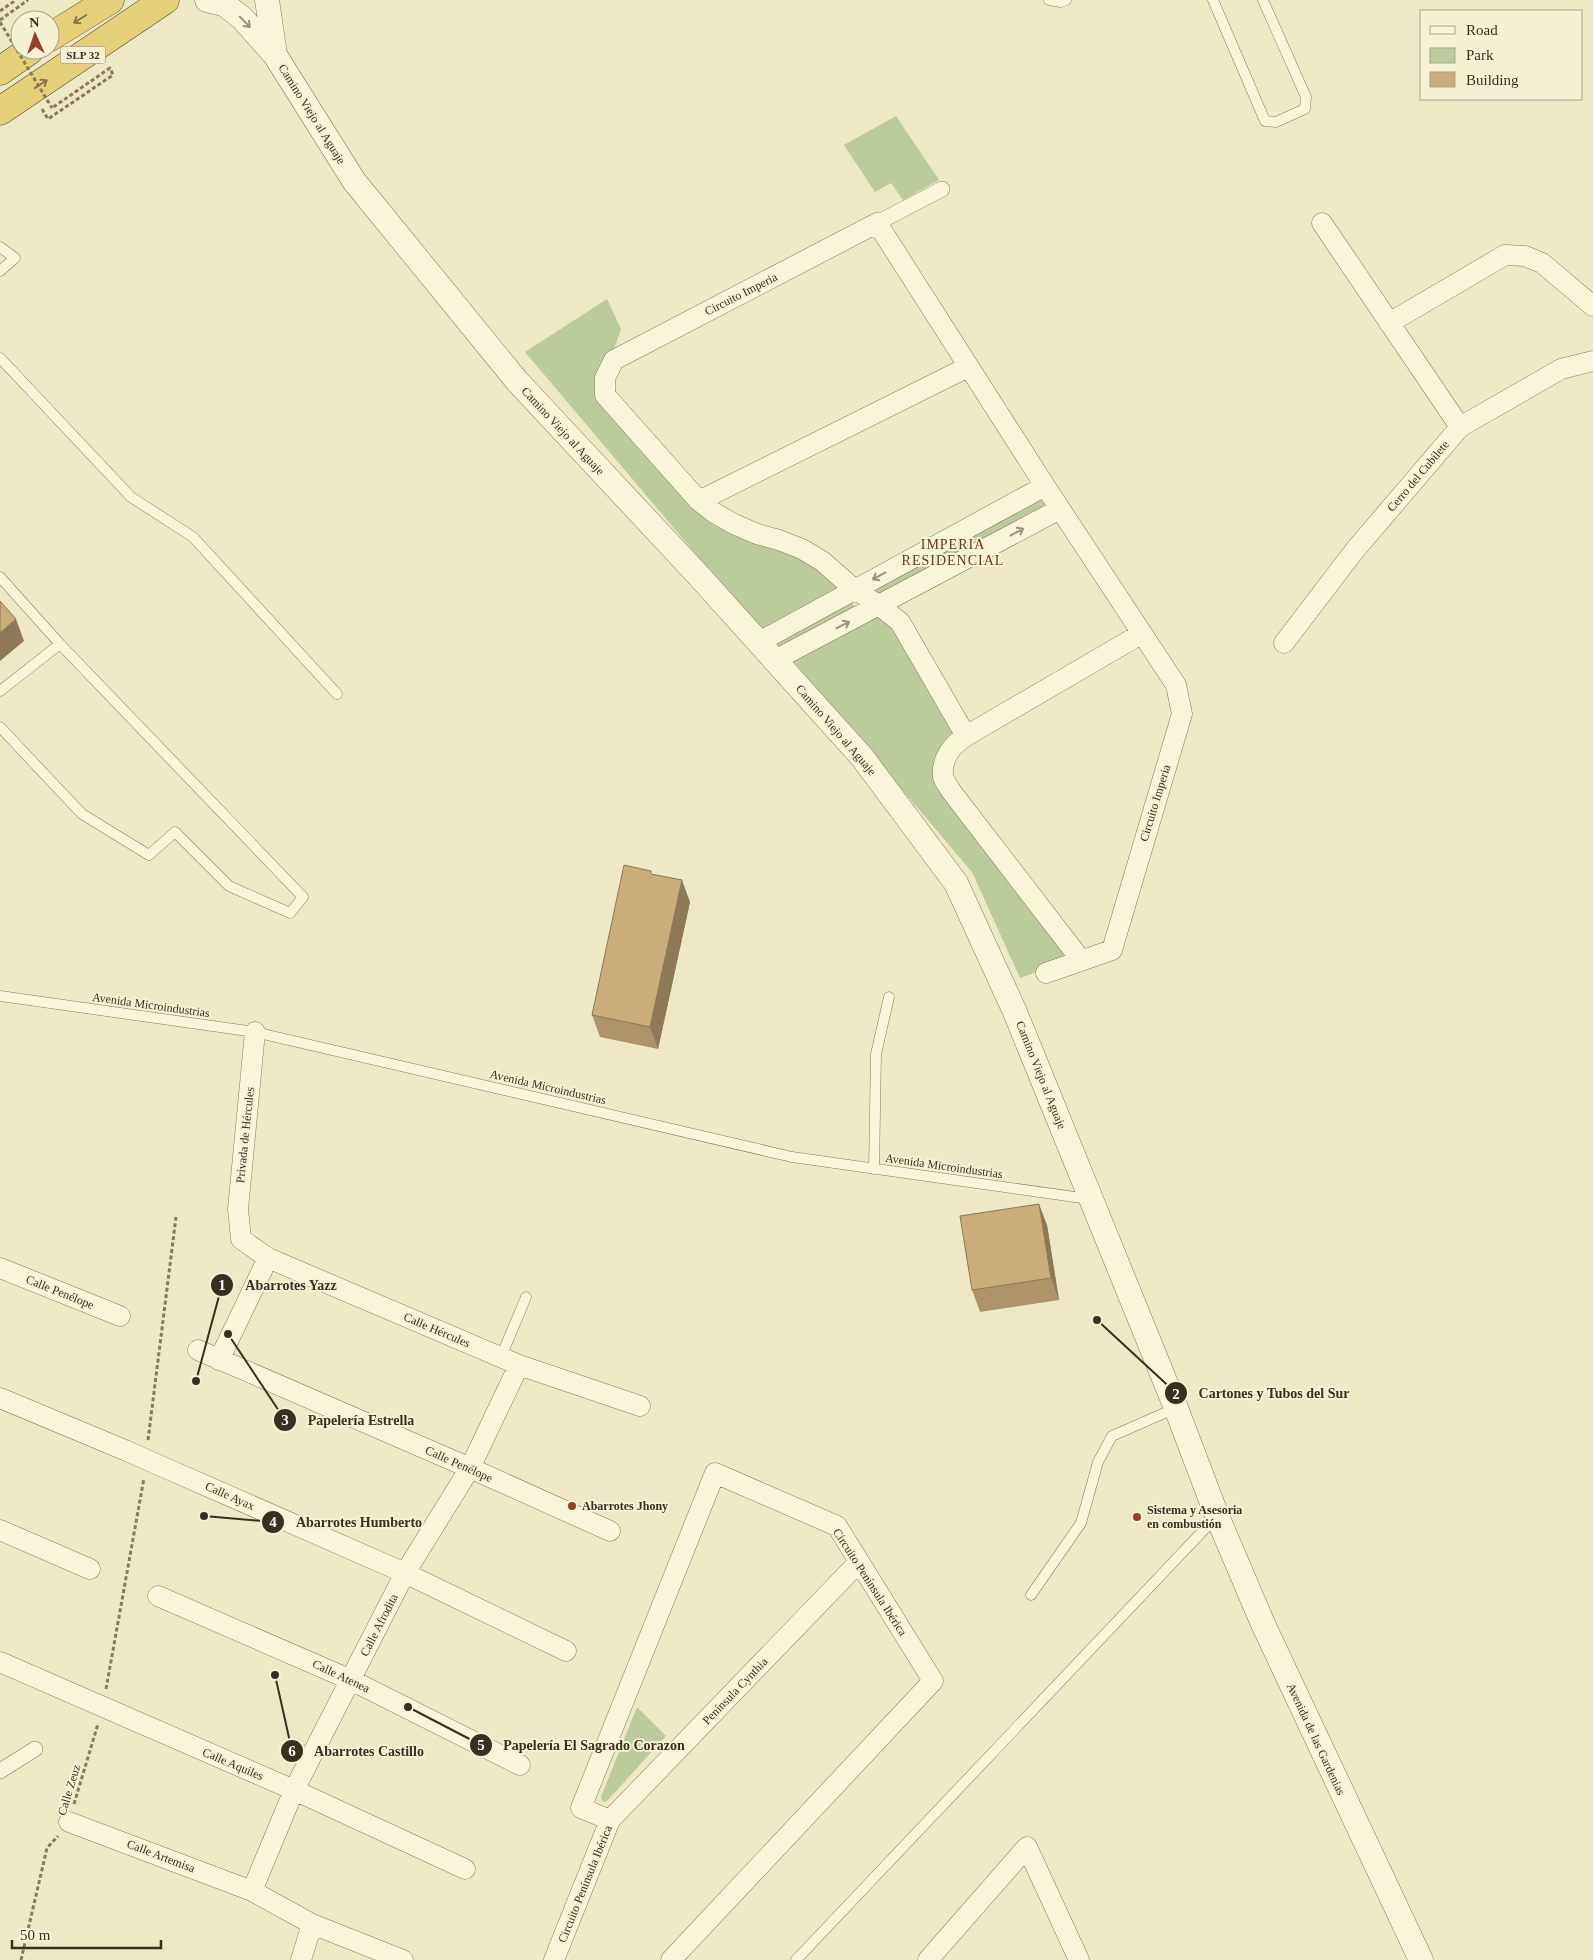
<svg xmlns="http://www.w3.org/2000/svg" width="1593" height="1960" viewBox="0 0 1593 1960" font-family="Georgia,serif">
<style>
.green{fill:#bbcb99}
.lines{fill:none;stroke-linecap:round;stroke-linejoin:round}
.service-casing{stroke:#887c5b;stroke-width:11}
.pedestrian-casing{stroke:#887c5b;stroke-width:16}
.minor-casing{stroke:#887c5b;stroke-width:21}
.tertiary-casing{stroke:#887c5b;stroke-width:25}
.trunk-casing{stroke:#56492f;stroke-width:29}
.path{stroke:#887c5b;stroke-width:3;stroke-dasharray:4 2.5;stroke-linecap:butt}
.service{stroke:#f8f5d8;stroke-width:10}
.pedestrian{stroke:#f8f5d8;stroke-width:15}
.minor{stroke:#f8f5d8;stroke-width:20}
.tertiary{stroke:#f8f5d8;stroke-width:24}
.trunk{stroke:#e6d07a;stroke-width:28}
.minor-bridge-casing{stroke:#887c5b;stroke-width:21;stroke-linecap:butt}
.path-bridge{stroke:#887c5b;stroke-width:3;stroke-dasharray:4 2.5;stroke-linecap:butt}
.minor-bridge{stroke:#f8f5d8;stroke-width:20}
.wall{fill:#af946a}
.shaded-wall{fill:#8e7856}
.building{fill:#cbac7b;stroke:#8e7856}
.oneway{stroke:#867848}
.oneway2{stroke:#98927c}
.poi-dot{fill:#96402c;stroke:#f5f2d4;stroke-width:2}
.labels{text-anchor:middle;stroke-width:4;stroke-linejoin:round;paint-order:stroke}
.shield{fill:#f5f2d4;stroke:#716a55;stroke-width:1}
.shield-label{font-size:11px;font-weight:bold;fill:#38301f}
.street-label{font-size:12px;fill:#38301f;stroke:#f5f2d4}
.poi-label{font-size:12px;font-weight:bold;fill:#38301f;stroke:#f5f2d4;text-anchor:start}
.neighbourhood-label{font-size:14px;letter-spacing:1px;fill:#643b1f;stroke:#f5f2d4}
.leader{fill:none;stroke:#38301f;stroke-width:2}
.callout-dot{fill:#38301f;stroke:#f5f2d4;stroke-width:2}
.mark-label{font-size:15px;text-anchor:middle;font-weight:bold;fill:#fff}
.callout-label{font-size:14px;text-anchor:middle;font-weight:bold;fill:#38301f;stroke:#f5f2d4;stroke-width:4;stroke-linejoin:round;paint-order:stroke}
</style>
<rect width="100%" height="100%" fill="#ede9c5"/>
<path class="green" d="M896,116L939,180L903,200L891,183L875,192L844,145Z
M607,299L621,329L611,358L600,376L696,503L778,543L845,587L760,630L525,352Z
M1043,499L1046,503L1044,507L879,595L876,592L877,587L1038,500Z
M851,602L855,607L781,649L775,642Z
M880,615L894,625L956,734L939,777L1073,958L1020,978L972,872L792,660Z
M637,1707L666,1736L607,1801L603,1802L601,1797Z"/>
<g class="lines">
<defs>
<path id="service" d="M1049,0L1061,2L1066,0
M1213,0L1265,121L1276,122L1305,109L1306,97L1263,0
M0,247L15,258L0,271
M0,358L131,497L193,537L337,694
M0,577L60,644L303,897L290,913L229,886L175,832L149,855L82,814L0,727
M0,691L60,644
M0,996L255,1032L792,1157L1089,1199
M874,1169L876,1054L889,997
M501,1357L526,1297
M1031,1595L1081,1523L1098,1462L1112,1436L1176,1408
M796,1960L1217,1516"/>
<path id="pedestrian" d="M877,223L942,189
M0,1771L35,1749"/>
<path id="minor" d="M1322,223L1460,427
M1389,323L1505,255L1525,256L1542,263L1593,306
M699,501L968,367
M759,642L1045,486
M1284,643L1355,550L1460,427L1561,369L1593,361
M775,660L1060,509
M966,736L1141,634
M1046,973L1112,950L1182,714L1176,685L1045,486L877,223L614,360L605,378V395L699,501L713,512L734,524L757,534L779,540L802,549L822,561L854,589L880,606L900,622L966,736C952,745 941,759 943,777C944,781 949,787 951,791L1081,960
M255,1032L238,1209L241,1239L268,1258L519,1365L640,1406
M0,1268L120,1316
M198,1350L470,1468L610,1531
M219,1360L268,1258
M0,1398L127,1451
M154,1463L405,1573L566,1651
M0,1530L90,1569
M158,1596L351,1680L520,1765
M0,1662L294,1790L465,1869
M610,1820L859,1562
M69,1822L252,1891L312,1924L403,1960
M252,1891L294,1790L405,1573L470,1468L519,1365
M301,1960L312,1924
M554,1960L610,1820L581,1808L715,1473L837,1526L933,1681L671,1960
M928,1960L1027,1847L1079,1960"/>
<path id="tertiary" d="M207,0L224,4L242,18L275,55L354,181L517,381L699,576L862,757L956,883L1015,1012L1176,1408L1217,1516L1263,1624L1421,1960
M267,0L275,55"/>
<path id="trunk" d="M50,37L110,0
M0,71L30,50
M0,111L165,0"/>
</defs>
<use href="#service" class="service-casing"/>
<use href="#pedestrian" class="pedestrian-casing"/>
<use href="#minor" class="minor-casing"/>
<use href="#tertiary" class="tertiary-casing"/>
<use href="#trunk" class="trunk-casing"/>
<path class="path" d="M0,11L16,0
M0,20L28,0
M42,109L48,119L113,75L110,68L52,108
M148,1440L176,1217
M106,1689L144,1478
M74,1804L98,1724
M21,1960L47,1848L58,1836"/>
<use href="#service" class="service"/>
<use href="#pedestrian" class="pedestrian"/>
<use href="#minor" class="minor"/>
<use href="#tertiary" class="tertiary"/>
<use href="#trunk" class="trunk"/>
<defs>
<path id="minor-bridge" d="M127,1451L154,1463"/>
</defs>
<use href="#minor-bridge" class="minor-bridge-casing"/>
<path class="path-bridge" d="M0,22L52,108"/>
<use href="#minor-bridge" class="minor-bridge"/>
</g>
<path class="wall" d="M652,874L690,902L658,1049L600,1037L592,1015Z
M1047,1225L1059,1300L980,1312L972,1290Z"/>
<path class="shaded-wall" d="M16,619L24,641L0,661V633Z
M682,880L690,902L658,1049L650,1027Z
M1039,1204L1047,1225L1059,1300L1051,1278Z"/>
<path class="building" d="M0,601L16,619L0,633Z
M624,865L651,871V874L682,880L650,1027L592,1015Z
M1039,1204L1051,1278L972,1290L960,1216Z"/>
<defs><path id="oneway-shaft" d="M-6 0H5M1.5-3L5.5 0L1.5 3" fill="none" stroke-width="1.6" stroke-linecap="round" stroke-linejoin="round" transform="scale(1.25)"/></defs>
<g class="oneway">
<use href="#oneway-shaft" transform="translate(80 19) rotate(148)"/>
<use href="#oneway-shaft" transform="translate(41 84) rotate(-34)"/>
</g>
<g class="oneway2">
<use href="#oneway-shaft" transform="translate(245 22) rotate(46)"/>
<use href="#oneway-shaft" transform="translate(1017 532) rotate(-28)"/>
<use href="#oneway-shaft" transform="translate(879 576) rotate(152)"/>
<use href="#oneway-shaft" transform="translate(843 625) rotate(-27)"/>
</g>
<g class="poi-dot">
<circle cx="572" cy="1506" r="5"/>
<circle cx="1137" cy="1517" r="5"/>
</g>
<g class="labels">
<rect class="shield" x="60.5" y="46.5" width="45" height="17" rx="4"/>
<g class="shield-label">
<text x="83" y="59">SLP 32</text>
</g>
<g class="street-label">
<text transform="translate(312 114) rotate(58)" y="4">Camino Viejo al Aguaje</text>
<text transform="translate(741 294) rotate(-27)" y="4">Circuito Imperia</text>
<text transform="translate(563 431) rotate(47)" y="4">Camino Viejo al Aguaje</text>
<text transform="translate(1418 476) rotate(-50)" y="4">Cerro del Cubilete</text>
<text transform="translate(836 730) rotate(49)" y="4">Camino Viejo al Aguaje</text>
<text transform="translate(1155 803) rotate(-73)" y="4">Circuito Imperia</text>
<text transform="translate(151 1005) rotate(8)" y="4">Avenida Microindustrias</text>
<text transform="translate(1041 1075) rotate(68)" y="4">Camino Viejo al Aguaje</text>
<text transform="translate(548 1087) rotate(13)" y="4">Avenida Microindustrias</text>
<text transform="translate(245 1135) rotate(-84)" y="4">Privada de Hércules</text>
<text transform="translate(944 1166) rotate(8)" y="4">Avenida Microindustrias</text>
<text transform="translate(60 1292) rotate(22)" y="4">Calle Penélope</text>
<text transform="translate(437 1330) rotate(23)" y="4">Calle Hércules</text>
<text transform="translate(459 1464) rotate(24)" y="4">Calle Penélope</text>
<text transform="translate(230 1496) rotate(24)" y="4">Calle Ayax</text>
<text transform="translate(870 1582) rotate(57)" y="4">Circuito Península Ibérica</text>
<text transform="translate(379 1625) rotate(-63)" y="4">Calle Afrodita</text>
<text transform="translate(341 1676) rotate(25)" y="4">Calle Atenea</text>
<text transform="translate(735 1691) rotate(-46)" y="4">Península Cynthia</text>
<text transform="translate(1316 1739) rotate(65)" y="4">Avenida de las Gardenias</text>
<text transform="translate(233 1764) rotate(23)" y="4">Calle Aquiles</text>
<text transform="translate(69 1790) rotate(-73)" y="4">Calle Zeuz</text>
<text transform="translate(161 1856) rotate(21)" y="4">Calle Artemisa</text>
<text transform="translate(585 1884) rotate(-68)" y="4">Circuito Península Ibérica</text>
</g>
<g class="poi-label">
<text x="582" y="1510">Abarrotes Jhony</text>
<text x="1147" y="1514">Sistema y Asesoria<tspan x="1147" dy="14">en combustión</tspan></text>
</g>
<g class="neighbourhood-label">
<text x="953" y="549">IMPERIA<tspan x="953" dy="16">RESIDENCIAL</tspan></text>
</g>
</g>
<path class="leader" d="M196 1381L222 1285M1097 1320L1176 1393M228 1334L285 1420M204 1516L273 1522M408 1707L481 1745M275 1675L292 1751"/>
<g class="callout-dot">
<circle cx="196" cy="1381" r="5"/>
<circle cx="1097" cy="1320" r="5"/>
<circle cx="228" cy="1334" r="5"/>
<circle cx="204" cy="1516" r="5"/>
<circle cx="408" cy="1707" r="5"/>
<circle cx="275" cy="1675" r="5"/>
<circle cx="222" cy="1285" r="12"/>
<circle cx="1176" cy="1393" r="12"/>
<circle cx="285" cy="1420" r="12"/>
<circle cx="273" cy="1522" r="12"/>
<circle cx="481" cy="1745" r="12"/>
<circle cx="292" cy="1751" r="12"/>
</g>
<g class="mark-label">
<text x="222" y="1290">1</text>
<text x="1176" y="1399">2</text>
<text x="285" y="1425">3</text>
<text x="273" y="1527">4</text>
<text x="481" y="1750">5</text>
<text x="292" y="1756">6</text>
</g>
<g class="callout-label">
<text x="291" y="1290">Abarrotes Yazz</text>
<text x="1274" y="1398">Cartones y Tubos del Sur</text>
<text x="361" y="1425">Papelería Estrella</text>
<text x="359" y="1527">Abarrotes Humberto</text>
<text x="594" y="1750">Papelería El Sagrado Corazon</text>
<text x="369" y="1756">Abarrotes Castillo</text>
</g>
<rect x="1420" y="10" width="162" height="90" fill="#f5f2d4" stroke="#a9a48c"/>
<rect x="1430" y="26" width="25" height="8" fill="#f8f5d8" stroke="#a9a48c"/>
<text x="1466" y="35" font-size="15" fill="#38301f">Road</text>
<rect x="1430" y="48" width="25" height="15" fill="#bbcb99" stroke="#a9a48c"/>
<text x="1466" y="60" font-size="15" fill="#38301f">Park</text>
<rect x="1430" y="72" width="25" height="15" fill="#cbac7b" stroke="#a9a48c"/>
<text x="1466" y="85" font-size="15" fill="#38301f">Building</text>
<g transform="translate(35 35) rotate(357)"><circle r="24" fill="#f5f2d4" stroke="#a9a48c"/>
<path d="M0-4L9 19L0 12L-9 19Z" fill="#96402c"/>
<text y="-8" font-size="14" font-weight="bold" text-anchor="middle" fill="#38301f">N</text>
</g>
<path d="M12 1940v8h149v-8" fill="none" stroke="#38301f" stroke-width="2.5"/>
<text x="20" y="1940" font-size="15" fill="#38301f" stroke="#f5f2d4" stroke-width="4" paint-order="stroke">50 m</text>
</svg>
